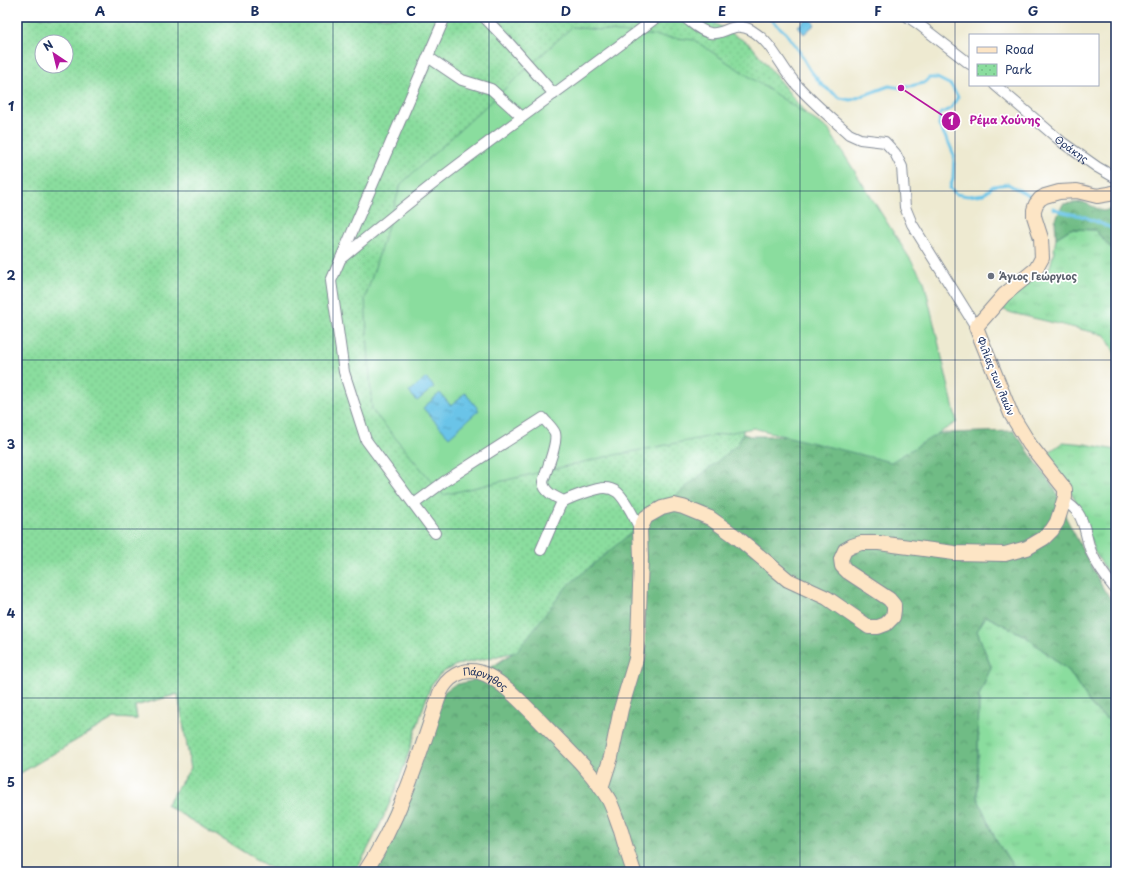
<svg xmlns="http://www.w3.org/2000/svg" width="1133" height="889" viewBox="0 0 1133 889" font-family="'Playpen Sans',sans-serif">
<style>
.grass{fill:url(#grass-tufts);stroke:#52867e}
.forest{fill:url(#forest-crowns);stroke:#457672;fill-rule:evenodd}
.park{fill:url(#park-dots);stroke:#52867e;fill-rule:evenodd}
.garden{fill:#8add9e;stroke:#52867e}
.water{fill:url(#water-ripples);stroke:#427aa3}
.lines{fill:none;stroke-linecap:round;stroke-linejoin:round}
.stream{stroke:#6ac4e8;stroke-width:3}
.street-casing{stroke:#848c98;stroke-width:12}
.secondary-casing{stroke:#848c98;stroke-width:16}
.street{stroke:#fff;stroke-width:10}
.secondary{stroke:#fde5c5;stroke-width:14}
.grid{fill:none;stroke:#1b2f5e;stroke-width:1;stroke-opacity:0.55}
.worship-dot{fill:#6b7280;stroke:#fff;stroke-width:1.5}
.labels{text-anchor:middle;stroke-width:3.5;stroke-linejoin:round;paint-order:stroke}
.street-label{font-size:10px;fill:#1b2f5e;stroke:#fff}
.worship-label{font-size:10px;font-weight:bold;fill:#5b616d;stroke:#fff;text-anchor:start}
.leader{fill:none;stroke:#b5179e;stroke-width:1.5}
.callout-dot{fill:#b5179e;stroke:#fff;stroke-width:1.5}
.mark-label{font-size:12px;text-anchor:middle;font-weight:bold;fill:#fff}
.callout-label{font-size:11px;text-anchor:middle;font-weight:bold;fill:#b5179e;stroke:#fff;stroke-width:3.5;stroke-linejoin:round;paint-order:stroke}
.neatline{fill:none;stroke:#1b2f5e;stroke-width:1.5}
.grid-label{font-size:13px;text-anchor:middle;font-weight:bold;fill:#1b2f5e}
</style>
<defs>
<pattern id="grass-tufts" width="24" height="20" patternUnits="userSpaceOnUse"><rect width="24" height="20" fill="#8add9e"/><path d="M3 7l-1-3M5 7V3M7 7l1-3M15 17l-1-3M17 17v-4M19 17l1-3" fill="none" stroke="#76be8a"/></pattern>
<pattern id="forest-crowns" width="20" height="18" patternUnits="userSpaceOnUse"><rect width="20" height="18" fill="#6fbc85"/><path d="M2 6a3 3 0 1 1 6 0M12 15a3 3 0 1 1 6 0" fill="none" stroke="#5a9970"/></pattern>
<pattern id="park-dots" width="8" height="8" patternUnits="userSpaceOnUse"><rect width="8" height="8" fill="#8add9e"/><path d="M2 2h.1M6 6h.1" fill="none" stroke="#76be8a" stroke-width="1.8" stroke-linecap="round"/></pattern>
<pattern id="water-ripples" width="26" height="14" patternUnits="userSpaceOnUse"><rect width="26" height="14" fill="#6ac4e8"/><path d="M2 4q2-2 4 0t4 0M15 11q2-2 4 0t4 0" fill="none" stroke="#56a0bf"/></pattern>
</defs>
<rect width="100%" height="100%" fill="#fff"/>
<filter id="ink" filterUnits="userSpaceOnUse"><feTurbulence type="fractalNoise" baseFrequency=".025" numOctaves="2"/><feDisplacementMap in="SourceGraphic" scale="8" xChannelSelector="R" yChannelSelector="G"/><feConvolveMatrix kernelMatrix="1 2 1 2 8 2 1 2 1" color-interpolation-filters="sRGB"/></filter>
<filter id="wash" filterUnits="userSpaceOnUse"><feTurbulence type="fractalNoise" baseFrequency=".012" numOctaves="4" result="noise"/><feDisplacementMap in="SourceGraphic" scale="16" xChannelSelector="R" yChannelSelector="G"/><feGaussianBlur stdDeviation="0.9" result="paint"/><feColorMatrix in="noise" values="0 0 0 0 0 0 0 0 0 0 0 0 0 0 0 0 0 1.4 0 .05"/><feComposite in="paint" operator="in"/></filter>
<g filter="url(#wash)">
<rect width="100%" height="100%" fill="#eeead1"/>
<path class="grass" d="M1070,229L1095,230L1112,249L1116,251V355L1105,335L1012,313L999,308L1020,289L1035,279L1050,267L1054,251L1056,238Z
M1063,442L1085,444L1116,450V586L1094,551L1086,524L1072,494L1044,456Z
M986,616L1025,636L1069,671L1093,708L1116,726V872H1017L997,842L977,797L979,696L991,667L977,631Z"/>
<path class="forest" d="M17,17H524L599,385L750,436H850L1014,431L1056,491L1066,518L1104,590L1116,605V726L1093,708L1069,671L1025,636L986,616L977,631L991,667L979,696L977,797L997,842L1017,872H367L444,692L454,685L471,681L514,652L456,665L440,674L431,685C420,714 412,745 401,775C388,808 373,841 355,872H277L166,805L191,768L178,694L135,706L137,719L114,718L17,775ZM42,42H66V66H42Z
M1083,202L1103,211L1116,208V251L1112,249L1095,230L1070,229L1056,238L1055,221L1063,204Z"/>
<path class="park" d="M17,17H704L751,45L850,169L738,444L567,586L516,652L456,665L440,674L431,685C420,714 412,745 401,775C388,809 373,841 355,872H277L166,805L191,768L178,694L135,706L137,719L114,718L17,775ZM42,42H66V66H42Z"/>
<path class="garden" d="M572,27L694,40L828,129L924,281L957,422L891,462L753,428L605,457L443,495L372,410L365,299L401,184Z"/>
<path class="water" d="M808,17L815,24L804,34L798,26Z
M426,378L434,387L417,401L409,392Z
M440,393L451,406L465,393L479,410L449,437L423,408Z"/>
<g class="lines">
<path class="stream" d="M705,17L714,22L724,17
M768,17L786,33L797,48L810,70L822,85L840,98L851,100L889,86L901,88L924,83L929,78H937L951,85L958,97L951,108L940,114L939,126L948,141L954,155L953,179L950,188L956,194L968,196L984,194L993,186L1008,184L1030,196
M1053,208L1063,212L1085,217L1116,230"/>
</g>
</g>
<g filter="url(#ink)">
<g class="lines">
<defs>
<g id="street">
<path d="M484,17L509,43L554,94"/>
<path d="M684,17C692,23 700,31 710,33C724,36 733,20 751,30C772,42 780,66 796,84C812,102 831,118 849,134L860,139L885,142L895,153L902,167L905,207L912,224L976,327"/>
<path d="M908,17L917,23L970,64"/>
<path d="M428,57L462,80L491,89L522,117"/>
<path id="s1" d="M995,85L1063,143L1097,167L1116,178"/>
<path d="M343,257C386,221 429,186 474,153C535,107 597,63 657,17"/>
<path d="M1064,501C1069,504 1074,507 1078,513C1086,524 1086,541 1092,554C1098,567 1107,579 1116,590"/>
<path d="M414,504L445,481L543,418C547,423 553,428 555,433C558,444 546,470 543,482C544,492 555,497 564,501C572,497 596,488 605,488C609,488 614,490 617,492C625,498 635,519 640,529"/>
<path d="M435,533L366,440L344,372L331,281L445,17"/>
<path d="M541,550L560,506L564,501"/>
</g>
<g id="secondary">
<path d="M601,788L611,757L621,709L636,659L638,641L641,558L640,529L646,517L662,508L674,505L683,507L710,518L738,538L788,580L827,598L869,627H878L886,624L893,617L894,610V605L889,599L848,572L842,566L841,559L845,550L852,546L861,543H879L954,553L1005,554L1027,548L1044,538L1052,530L1057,522L1065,497V489L1030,445L1011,414L976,327L1004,295L1036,269L1042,258L1041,238L1034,216V210L1036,204L1040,199L1045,196L1059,192L1077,191L1097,196L1109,194L1116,192"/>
<path id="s2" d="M365,872C401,818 420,754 440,693C447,677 462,668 479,672C501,678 527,708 543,724C566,748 592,771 609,800C614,810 617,821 621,831C625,845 629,858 634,872"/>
</g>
</defs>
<use href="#street" class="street-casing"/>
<use href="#secondary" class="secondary-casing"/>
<use href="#street" class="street"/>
<use href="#secondary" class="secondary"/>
</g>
</g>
<path class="grid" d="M178,17V872M333,17V872M489,17V872M644,17V872M800,17V872M955,17V872M17,191H1116M17,360H1116M17,529H1116M17,698H1116"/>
<circle class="worship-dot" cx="991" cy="276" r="4"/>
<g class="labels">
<g class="street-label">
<text dy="4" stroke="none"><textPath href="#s1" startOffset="100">Θράκης</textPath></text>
<text transform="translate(996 376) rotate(68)" y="4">Φιλίας των λαών</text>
<text dy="4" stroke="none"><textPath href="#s2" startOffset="251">Πάρνηθος</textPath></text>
</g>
<g class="worship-label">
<text x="999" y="280">Άγιος Γεώργιος</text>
</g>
</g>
<path class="leader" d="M901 88L951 121"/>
<g class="callout-dot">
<circle cx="901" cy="88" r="4"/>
<circle cx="951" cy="121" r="10"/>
</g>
<g class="mark-label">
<text x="951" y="125">1</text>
</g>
<g class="callout-label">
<text x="1005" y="124">Ρέμα Χούνης</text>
</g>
<rect width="1133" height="889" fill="none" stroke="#fff" stroke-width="44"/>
<rect x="969" y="34" width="130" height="52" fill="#ffffff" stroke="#a4acbf"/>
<rect x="977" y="47" width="20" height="6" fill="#fde5c5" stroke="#a4acbf"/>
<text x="1005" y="54" font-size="12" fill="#1b2f5e">Road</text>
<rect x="977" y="64" width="20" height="12" fill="url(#park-dots)" stroke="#a4acbf"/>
<text x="1005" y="74" font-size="12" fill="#1b2f5e">Park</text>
<g transform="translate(54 54) rotate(325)"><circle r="19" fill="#ffffff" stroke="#a4acbf"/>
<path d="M0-3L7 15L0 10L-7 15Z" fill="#b5179e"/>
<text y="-6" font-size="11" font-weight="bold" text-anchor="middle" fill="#1b2f5e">N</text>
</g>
<rect x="22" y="22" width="1089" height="845" class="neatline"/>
<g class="grid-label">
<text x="100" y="16">A</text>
<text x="255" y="16">B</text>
<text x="411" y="16">C</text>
<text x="566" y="16">D</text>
<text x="722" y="16">E</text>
<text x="878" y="16">F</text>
<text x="1033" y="16">G</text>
<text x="11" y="111">1</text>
<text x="11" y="280">2</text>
<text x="11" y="449">3</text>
<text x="11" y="618">4</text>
<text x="11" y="787">5</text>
</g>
</svg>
